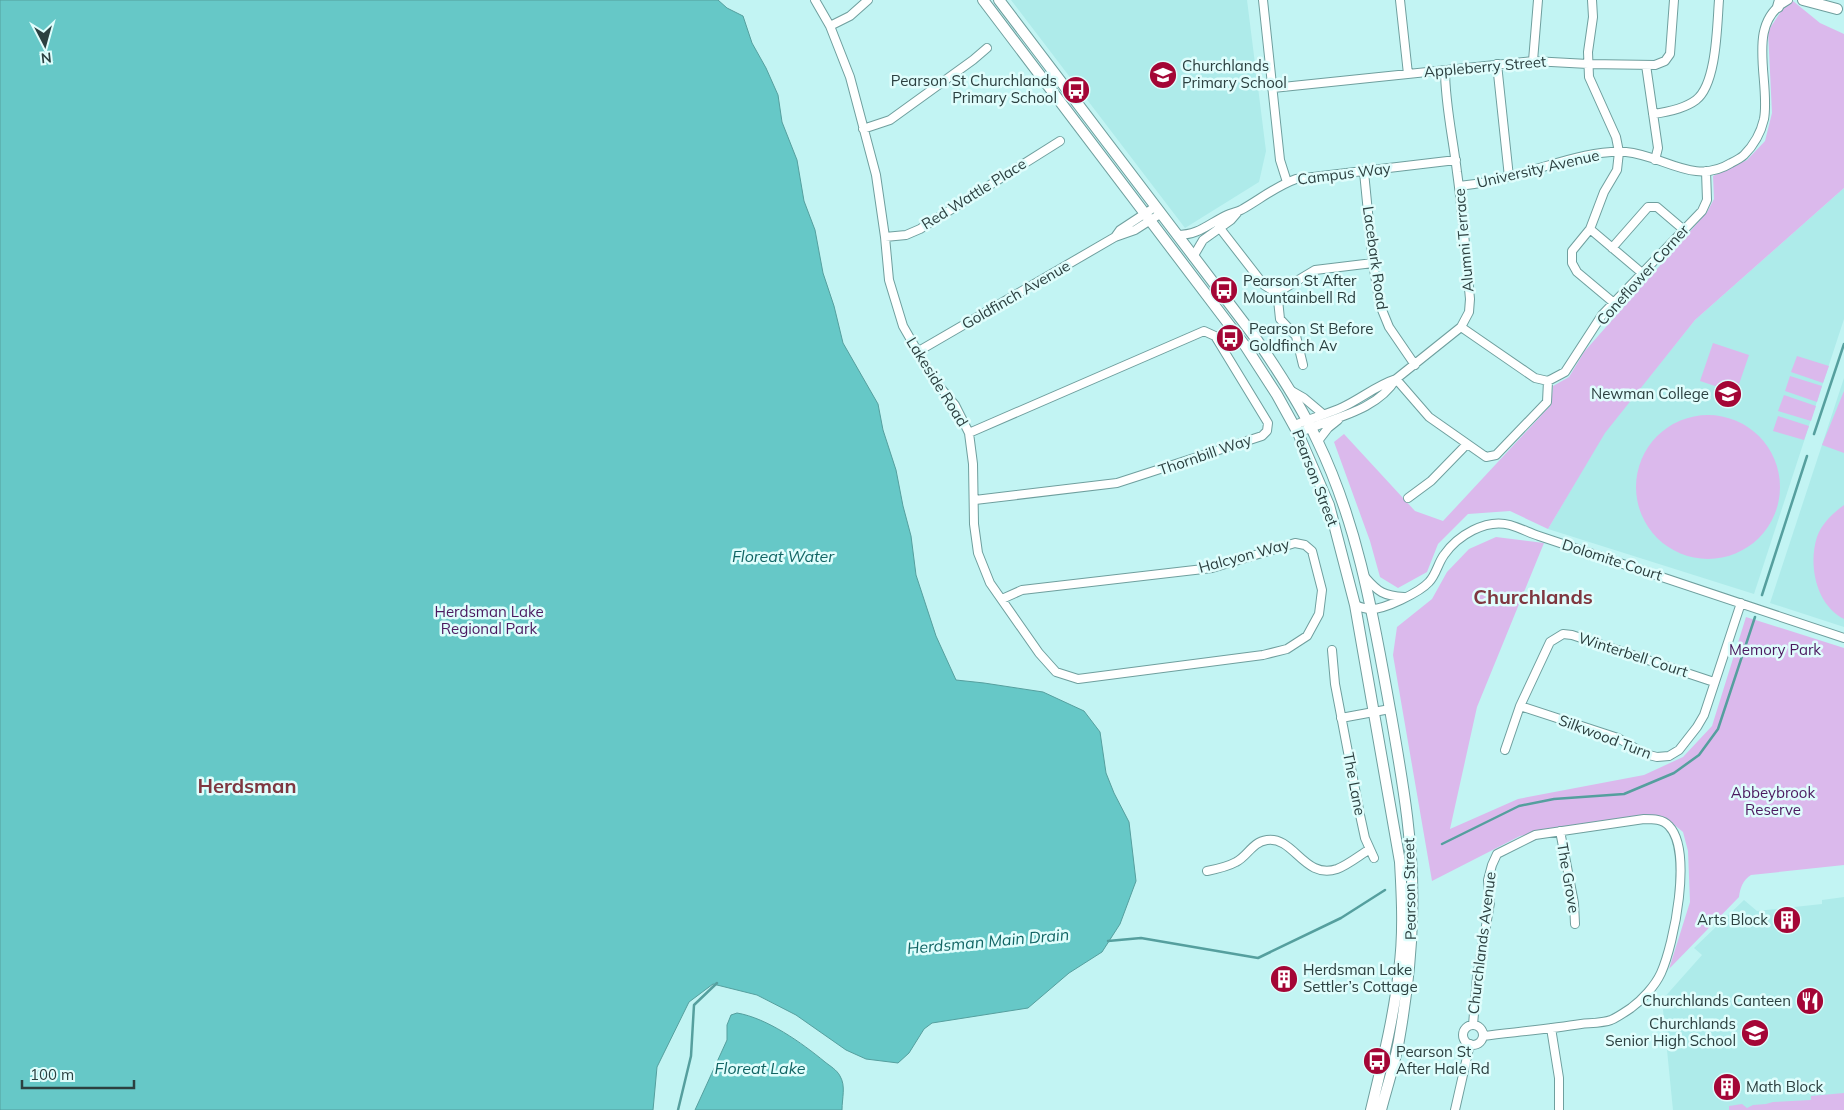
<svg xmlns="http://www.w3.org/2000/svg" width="1844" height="1110" viewBox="0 0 1844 1110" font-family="Mulish,sans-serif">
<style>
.built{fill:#aeebea}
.green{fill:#dbb9ec}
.water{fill:#66c8c7;stroke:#559f9e}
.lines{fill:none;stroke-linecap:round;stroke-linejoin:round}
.stream{stroke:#559f9e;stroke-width:2.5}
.minor-casing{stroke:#6f9f9e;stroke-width:10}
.major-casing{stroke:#6f9f9e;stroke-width:12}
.minor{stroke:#fff;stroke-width:8}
.major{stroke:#fff;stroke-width:10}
.labels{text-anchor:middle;stroke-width:5;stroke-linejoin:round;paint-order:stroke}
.poi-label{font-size:15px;fill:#2c4040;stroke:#dffdfc;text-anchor:start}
.street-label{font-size:15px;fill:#2c4040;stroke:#dffdfc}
.park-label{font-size:15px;fill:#4b195f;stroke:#dffdfc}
.water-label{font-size:16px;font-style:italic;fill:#116564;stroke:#dffdfc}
.district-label{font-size:20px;font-weight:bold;fill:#7f3740;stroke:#dffdfc}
</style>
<rect width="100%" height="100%" fill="#c2f4f3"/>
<path class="built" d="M1011,0H1247L1266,151L1259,182L1185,228Z
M1844,188V319L1754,594L1548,529L1604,433L1695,320Z
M1844,378V627L1770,603Z
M1844,897V1110H1673L1662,1000L1702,955L1694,948L1744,900L1757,911L1822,904V900Z"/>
<path class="green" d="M1793,1L1820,23L1844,34V188L1695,320L1605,433L1548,529L1510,511L1468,514L1438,544L1427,572L1398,588L1380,577L1370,541L1334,442L1344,434L1415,511L1443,521L1551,405L1553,386L1569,377L1584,352L1707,212L1714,199L1713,176L1747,160L1765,141L1772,113L1768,31L1782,10Z
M1713,343L1749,355L1736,393L1700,381Z
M1797,356L1829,366L1823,383L1791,372Z
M1790,376L1822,386L1817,402L1785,391Z
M1844,391V453L1822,445Z
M1784,395L1816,406L1811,421L1778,411Z
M1636 487a72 72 0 1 1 144 0a72 72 0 1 1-144 0Z
M1778,416L1809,426L1804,440L1773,431Z
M1844,505V619C1816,605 1808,565 1817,537C1822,523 1833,513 1844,505Z
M1496,537L1544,543L1477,707L1450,829L1518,799L1644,775L1683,757L1712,726L1746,617L1844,648V865L1751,875C1743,880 1740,888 1739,897L1669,969L1690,902L1688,851L1683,832L1666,818L1633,817L1520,836L1432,881L1393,655L1397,627L1432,599L1447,572L1469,549Z
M1844,1093V1110H1729V1106L1742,1104L1747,1108L1753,1105L1766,1104L1773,1102L1811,1100V1096Z"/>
<path class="water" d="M0,0H718L727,8L743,16L752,43L766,68L778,95L782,122L797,160L804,201L815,230L823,273L834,306L843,343L878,404L883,430L896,470L903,506L911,536L916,575L936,636L956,680L984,683L1043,692L1084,711L1100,732L1106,773L1114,793L1129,822L1136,881L1120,924L1102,952L1069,973L1028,1008L932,1023L924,1029L909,1053L898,1063L866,1059L846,1050L796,1015L757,995L713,984L689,1002L657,1067L653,1110H0Z
M737,1013C767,1018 802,1043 825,1062C830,1066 837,1070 840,1076C846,1086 842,1098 842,1110H695L727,1040V1025L731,1015Z"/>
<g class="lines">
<path class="stream" d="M1814,434L1844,344
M1762,595L1807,456
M1442,844L1519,806L1554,799L1624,794L1674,773L1699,755L1718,729L1755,617
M1108,941L1141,938L1258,958L1341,918L1385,890
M678,1110L691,1056L694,1005L717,983"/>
<defs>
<path id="minor" d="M815,0L830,26L850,77L876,175L885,237L889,280L903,326L934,380L955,405L969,433L973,464L974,524L978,553L990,583L1039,653L1056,672L1078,679L1263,655L1287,649L1307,636L1319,614L1322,590L1312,551L1305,545L1295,543L1212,568L1022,590L1002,599
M1263,0L1280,160L1287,182
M1400,0L1408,74
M1592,0L1593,17L1588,52L1589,77L1616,137L1619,152L1617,170L1604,192L1590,229L1572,251V263L1577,272L1614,303
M830,26L850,16L868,0
M1533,61L1538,0
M1497,64L1509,177
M1646,65L1658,148L1655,160
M1273,88L1533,61L1588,64L1655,65L1665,61L1670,54L1674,0
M1653,114C1668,112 1684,109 1696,100C1717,84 1717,24 1719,0
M863,129L890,120L973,60L987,48
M1364,172L1373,263L1380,305L1389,327L1415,365
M1459,186C1481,184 1502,179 1522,173C1556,164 1590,150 1626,152C1663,155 1694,186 1731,163C1735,161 1741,158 1744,155C1754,145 1761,132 1764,119C1771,81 1744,23 1788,0
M1219,227L1264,285L1272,290L1285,288L1315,270L1373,263
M1590,229L1642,273
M1177,235C1199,235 1208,224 1227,215C1231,213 1237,212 1241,210C1259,200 1276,186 1296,179L1456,160
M885,237L906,235L920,229L1060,141
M1115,237L1120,230L1155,207
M1612,248L1648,207H1657L1684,230
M1193,257L1203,240L1231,220L1237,213
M1277,290L1280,319L1296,336L1303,365
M1461,327L1535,378L1548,381L1565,372L1602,315L1702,211L1707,200L1706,171
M917,352L1115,237L1135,230L1160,214
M1396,379L1429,417L1486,457L1496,455L1547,402L1548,381
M1290,390L1304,398L1323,414
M1295,425C1311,418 1328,414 1343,407C1362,398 1377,385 1396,379L1461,327L1469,312L1470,299C1466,257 1463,214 1457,172C1453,138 1445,104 1445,70
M969,433L1204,331L1215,336L1268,423L1267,431L1262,436L1117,483L975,500
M1298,433C1331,418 1376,412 1396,379
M1318,441L1328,428L1338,420
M1408,498L1431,481L1467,444
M1365,577C1378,592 1384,596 1404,597
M1355,605C1360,607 1366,609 1370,609C1384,610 1420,592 1429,582C1436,575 1438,563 1444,555C1457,536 1486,518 1510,525C1520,528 1530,533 1539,536L1844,638
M1332,650L1335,684L1360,815L1365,838L1374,858
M1520,706L1618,738L1645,754L1657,757L1669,756L1679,750L1697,727L1704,715L1741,603
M1341,718L1390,709
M1505,750L1520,706L1550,642L1563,634L1572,635L1714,682
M1560,831L1574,903L1575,924
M1207,871C1217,869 1227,867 1236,862C1248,856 1252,842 1267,840C1294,836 1304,880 1337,869C1348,865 1360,855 1370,849
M1473,1025L1477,977L1490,903L1488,880L1492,865L1497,854L1535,835L1644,819C1653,819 1663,819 1669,826C1693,851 1674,944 1661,973C1655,986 1642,1000 1631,1008C1625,1012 1618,1017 1611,1020C1603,1023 1591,1023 1581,1024C1549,1029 1516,1032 1483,1036
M1463 1035a10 10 0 1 1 20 0a10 10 0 1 1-20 0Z
M1551,1028L1559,1078V1110
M1455,1110L1470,1044"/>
<path id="major" d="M983,0L1246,347L1277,395L1298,433L1329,505L1355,605L1400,862C1402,897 1404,935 1399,970C1394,1017 1382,1064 1371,1110
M999,0L1257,340C1279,372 1300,404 1317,440C1359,526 1374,621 1391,715C1403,783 1415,851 1412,919C1411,959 1406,1000 1399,1040C1395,1063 1387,1087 1381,1110
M1803,0L1837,9
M1778,7L1780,0"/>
</defs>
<use href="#minor" class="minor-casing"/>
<use href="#major" class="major-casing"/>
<use href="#minor" class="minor"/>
<use href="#major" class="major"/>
</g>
<defs>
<symbol id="school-disc" viewBox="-11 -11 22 22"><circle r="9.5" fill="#a40636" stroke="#dffdfc"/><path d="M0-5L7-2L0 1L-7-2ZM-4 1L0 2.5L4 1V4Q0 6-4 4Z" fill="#fff"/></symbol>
<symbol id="bus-disc" viewBox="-11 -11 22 22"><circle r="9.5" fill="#a40636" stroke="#dffdfc"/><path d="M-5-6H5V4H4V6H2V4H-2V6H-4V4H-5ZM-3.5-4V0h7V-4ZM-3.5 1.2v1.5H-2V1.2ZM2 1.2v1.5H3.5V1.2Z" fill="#fff"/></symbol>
<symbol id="building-disc" viewBox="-11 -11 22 22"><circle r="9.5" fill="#a40636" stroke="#dffdfc"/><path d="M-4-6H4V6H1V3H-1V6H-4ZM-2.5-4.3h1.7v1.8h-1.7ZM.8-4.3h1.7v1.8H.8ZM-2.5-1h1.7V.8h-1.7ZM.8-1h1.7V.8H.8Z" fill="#fff"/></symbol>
<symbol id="restaurant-disc" viewBox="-11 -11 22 22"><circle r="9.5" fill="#a40636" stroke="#dffdfc"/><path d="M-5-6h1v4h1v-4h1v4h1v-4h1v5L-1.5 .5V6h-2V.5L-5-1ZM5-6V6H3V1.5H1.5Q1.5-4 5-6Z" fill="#fff"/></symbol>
</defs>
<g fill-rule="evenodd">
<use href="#school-disc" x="1147" y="59" width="32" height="32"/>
<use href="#bus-disc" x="1060" y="74" width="32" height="32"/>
<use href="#bus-disc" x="1208" y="274" width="32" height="32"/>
<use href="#bus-disc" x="1214" y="322" width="32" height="32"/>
<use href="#school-disc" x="1712" y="378" width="32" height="32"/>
<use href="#building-disc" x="1771" y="904" width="32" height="32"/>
<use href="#building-disc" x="1268" y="963" width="32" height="32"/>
<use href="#restaurant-disc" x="1794" y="985" width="32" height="32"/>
<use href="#school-disc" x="1739" y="1017" width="32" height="32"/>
<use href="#bus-disc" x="1361" y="1045" width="32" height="32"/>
<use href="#building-disc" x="1711" y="1071" width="32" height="32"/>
</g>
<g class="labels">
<g class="poi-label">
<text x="1182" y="71">Churchlands<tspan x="1182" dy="17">Primary School</tspan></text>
<text x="1057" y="86" text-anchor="end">Pearson St Churchlands<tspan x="1057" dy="17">Primary School</tspan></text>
<text x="1243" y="286">Pearson St After<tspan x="1243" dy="17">Mountainbell Rd</tspan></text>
<text x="1249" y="334">Pearson St Before<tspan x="1249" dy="17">Goldfinch Av</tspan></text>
<text x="1709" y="399" text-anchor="end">Newman College</text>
<text x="1768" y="925" text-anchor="end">Arts Block</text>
<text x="1303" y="975">Herdsman Lake<tspan x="1303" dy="17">Settler’s Cottage</tspan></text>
<text x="1791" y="1006" text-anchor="end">Churchlands Canteen</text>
<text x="1736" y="1029" text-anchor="end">Churchlands<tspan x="1736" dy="17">Senior High School</tspan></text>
<text x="1396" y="1057">Pearson St<tspan x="1396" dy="17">After Hale Rd</tspan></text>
<text x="1746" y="1092">Math Block</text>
</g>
<g class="street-label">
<text transform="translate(1485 67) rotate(-5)" y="5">Appleberry Street</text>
<text transform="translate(1538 169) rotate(-13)" y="5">University Avenue</text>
<text transform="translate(1344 174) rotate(-7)" y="5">Campus Way</text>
<text transform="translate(974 194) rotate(-32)" y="5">Red Wattle Place</text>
<text transform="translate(1464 240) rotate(-95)" y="5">Alumni Terrace</text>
<text transform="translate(1375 258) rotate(82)" y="5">Lacebark Road</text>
<text transform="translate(1643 275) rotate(-48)" y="5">Coneflower Corner</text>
<text transform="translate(1016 295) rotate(-30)" y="5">Goldfinch Avenue</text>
<text transform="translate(937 382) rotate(58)" y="5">Lakeside Road</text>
<text transform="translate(1205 455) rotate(-19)" y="5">Thornbill Way</text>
<text transform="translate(1315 478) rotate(69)" y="5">Pearson Street</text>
<text transform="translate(1244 556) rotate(-15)" y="5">Halcyon Way</text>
<text transform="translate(1612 560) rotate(18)" y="5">Dolomite Court</text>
<text transform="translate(1633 655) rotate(18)" y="5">Winterbell Court</text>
<text transform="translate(1605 737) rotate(21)" y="5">Silkwood Turn</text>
<text transform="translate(1354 784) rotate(79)" y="5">The Lane</text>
<text transform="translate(1568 878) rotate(80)" y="5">The Grove</text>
<text transform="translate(1410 889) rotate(-91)" y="5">Pearson Street</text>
<text transform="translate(1482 943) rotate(-83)" y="5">Churchlands Avenue</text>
</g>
<g class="park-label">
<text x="489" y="617">Herdsman Lake<tspan x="489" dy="17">Regional Park</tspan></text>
<text x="1775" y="655">Memory Park</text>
<text x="1773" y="798">Abbeybrook<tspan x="1773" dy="17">Reserve</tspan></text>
</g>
<g class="water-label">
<text x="783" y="562">Floreat Water</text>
<text transform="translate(988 941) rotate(-5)" y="6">Herdsman Main Drain</text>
<text x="760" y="1074">Floreat Lake</text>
</g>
<g class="district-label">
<text x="1533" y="604">Churchlands</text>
<text x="247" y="793">Herdsman</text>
</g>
</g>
<g transform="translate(45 45) rotate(174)" stroke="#dffdfc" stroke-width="4" paint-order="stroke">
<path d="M0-4L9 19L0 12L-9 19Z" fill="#2c4040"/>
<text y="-8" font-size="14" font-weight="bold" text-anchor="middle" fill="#2c4040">N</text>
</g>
<path d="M22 1080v8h112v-8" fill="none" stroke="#2c4040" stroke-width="2.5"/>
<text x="30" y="1080" font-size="15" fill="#2c4040" stroke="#dffdfc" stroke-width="4" paint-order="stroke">100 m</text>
</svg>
